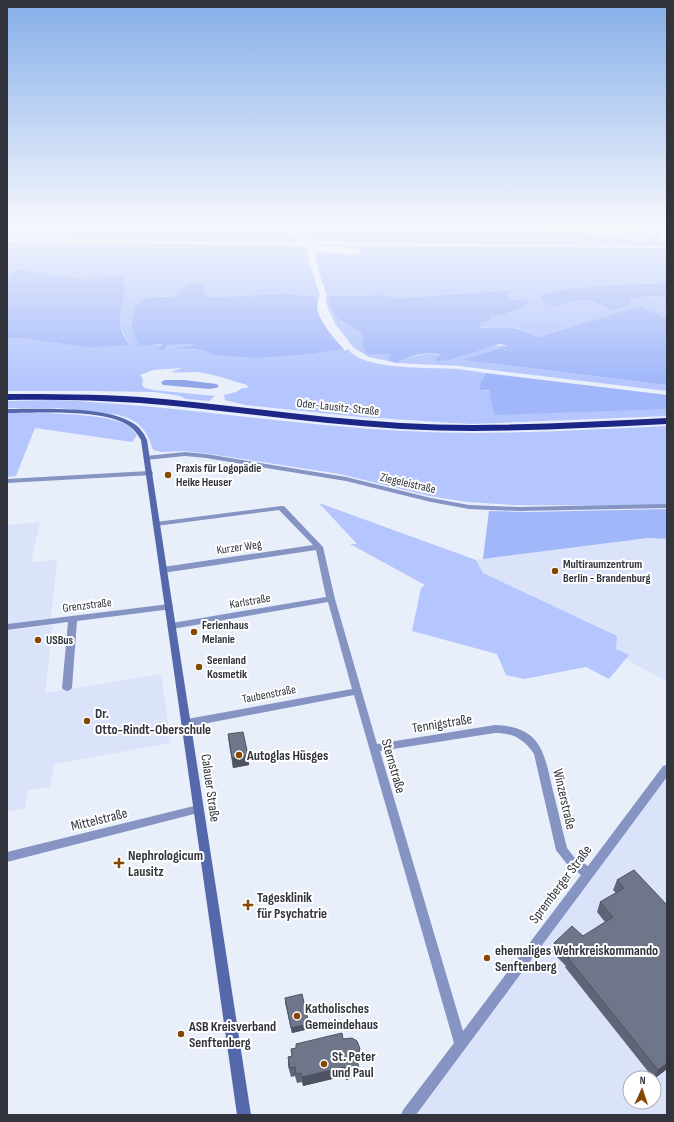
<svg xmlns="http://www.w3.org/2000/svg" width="674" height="1122" viewBox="0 0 674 1122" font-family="'Sofia Sans Condensed',sans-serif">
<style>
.built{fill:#dbe3fb;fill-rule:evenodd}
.green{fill:#b4c6fd}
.forest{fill:#a1b7fa}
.water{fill:#91a6e9}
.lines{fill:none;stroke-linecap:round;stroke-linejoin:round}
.street{fill:#8594c3;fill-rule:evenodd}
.secondary{fill:#5568ab;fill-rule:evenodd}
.highway{fill:#1c2687;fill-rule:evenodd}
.wall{fill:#5f6577}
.shaded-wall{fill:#4e5361}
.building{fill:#6f768a;stroke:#4e5361}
.poi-dot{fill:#844802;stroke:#fff;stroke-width:1.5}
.labels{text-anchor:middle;stroke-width:4;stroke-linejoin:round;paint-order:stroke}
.street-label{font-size:12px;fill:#31343d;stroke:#fff}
.poi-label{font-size:12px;font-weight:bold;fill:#31343d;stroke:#fff;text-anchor:start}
.near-poi-label{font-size:14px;font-weight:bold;fill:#31343d;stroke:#fff;text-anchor:start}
.near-street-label{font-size:14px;fill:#31343d;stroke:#fff}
</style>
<rect width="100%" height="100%" fill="#e9eefb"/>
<path class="built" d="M40,522L31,562L57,560L51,618L7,624V525Z
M648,538L667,539V681L645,670L483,573L476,560Z
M53,625L45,693L161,674L171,743L54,764L50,787L28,790L25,808L7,812V631Z
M667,778V1115H417L609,854ZM630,1078H654V1102H630Z"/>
<path class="green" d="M7,224H274L296,237L302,242L7,239Z
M281,224H338L355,227L428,229H506L509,227L506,226H515L518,229L598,233C604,238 613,233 621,234L623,237H611L641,241L644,240L638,236L618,231L644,232L649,237H653L651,234L641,226L667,225V231L649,227L660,237H657C659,242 662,242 667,241V246L323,242C308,239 292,235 281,224Z
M7,242L306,246L308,249L309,262L320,296L318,298C312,294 307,296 300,296C271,294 241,296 212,297C204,295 203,292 201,284L177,296H162L145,345L194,344L192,346L176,349L201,350L262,358L315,354L344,349V351L348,349C362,371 433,367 458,369C468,370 477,372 486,373L481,381V390L667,409V416L471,424L360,417L245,405L225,400L224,395L236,392L242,388H248L247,385C230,380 214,374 197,372C188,372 179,373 171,372L182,368L153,370L140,375L143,379L142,385L145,388L153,390L215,396L209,401L186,399L180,396L155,392L94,391H7V338H23L88,348L129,344L120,326L122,275L83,279L18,269L7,278Z
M316,245L667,248V283L609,285L565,289L539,295L544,304L557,307C571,299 582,298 597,303C600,304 603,307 606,308C613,308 624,306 631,304L630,300C644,297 653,293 667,299V318L639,306L538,337C518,325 502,326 480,328L481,323L489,321L491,316C505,316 514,311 526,306L527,299L514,300L506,296L514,290L397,298L384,295L328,296C332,323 345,320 363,335L362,344L390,354L397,363C410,356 426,352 441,355L437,362C459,359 489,342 509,346L463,360L667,385V391L459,366L397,363L369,357L354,348L336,325L330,313L326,302V296L327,295C322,281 316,267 315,251C330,252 345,256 360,254L359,248L322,246Z
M55,400C173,405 288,425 405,431C493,436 580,430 667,426V506L513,505L467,502L429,496L340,474L210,454L185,451L161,452L153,450C147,430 140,421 119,415L58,408H7V401Z
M7,413C35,413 106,412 129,426C132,429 134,432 137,435L132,442L35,428L16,476L7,477Z
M319,503L476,560L483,573L617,636L616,649L629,655L609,679L586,667L524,679L506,675L497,654L412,631L421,588L425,585L350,544H357Z"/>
<path class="forest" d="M338,224H452L438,229H428L355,227Z
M18,269L83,279L122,275C129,294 119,306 120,325C121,331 126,339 129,345L88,348L23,338H7V278Z
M667,283V299C653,293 645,297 630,300L631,304C627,305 621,309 617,309C610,310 604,307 599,304C584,297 570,300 557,307L544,304L539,295L565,289L609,285Z
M189,284H202C203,292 204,295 212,297L287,294L301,296L313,295L318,298C318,301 317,305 317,308C319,321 335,340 344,349L315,354L262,358L214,355C203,347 187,350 174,349L192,346L194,344L167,345L163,351L159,349L162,344L138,346L132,325L135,304H140L145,298L176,296L179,291Z
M514,290L507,296L514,300L528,299L526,306C514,311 505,316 491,316L489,321L481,323L480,328C503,327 517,325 538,337L639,306L667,318V385L462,360L508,346L500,344L449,360L437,362L436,358L441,355C426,351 409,356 397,363L389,360L390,354H366L362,344L363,335C344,319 332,323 328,296L384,295L397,298Z
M486,373L667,395V409L494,415L489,390H480L481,381Z
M667,509V539L648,538L483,559L489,511L528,512Z"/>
<path class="water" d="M477,224H667V225L599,227Z
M165,380H184L217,384L219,387L210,389L163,385L161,382Z"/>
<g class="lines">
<path class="street" d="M185,452L206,454L346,477L431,498L469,505L519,507L667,504V508L519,511L469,509L431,502L346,481L206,458L185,456L146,460L143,458L146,456Z
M149,471H152L153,473L152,475L7,483V479Z
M281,506H284L323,547L335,599L377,744L495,725C542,727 544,753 553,791C558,810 562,829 567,848L574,857L588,866L663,766L667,765V777L416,1115H401L403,1110L454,1043L354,695L187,727L184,726L182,723L184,720L187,719L352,689L328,602L172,629L169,628L168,626L169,624L172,623L326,597L316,550L163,573L159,570L163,567L313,545L279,510L156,526L152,524L156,522ZM495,733C513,733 524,739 534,754L556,850L566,863L581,875L463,1031L380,751Z
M169,604L173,607L172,609L77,621L72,688L70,690L67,691L64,690L62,688L68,622L7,630V624Z
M198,805L202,806L203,809L202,812L198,813L7,862V852Z"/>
<path class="secondary" d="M7,409C40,409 104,406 131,422C139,426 144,433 147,440L251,1115H237L141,440C137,433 133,428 126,424C100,409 38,413 7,413Z"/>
<path class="highway" d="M7,394C51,394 96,394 140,397C227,404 314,418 401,423C490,428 578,422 667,418V424C578,428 490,434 401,429C314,424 227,410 140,403C96,400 51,399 7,400Z"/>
</g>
<path class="wall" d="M228,734L248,755L249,765L233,768L229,744Z
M634,870L667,1069L654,1079L565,967L566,966L552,952L554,943L583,936L605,922L597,912L600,902L616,893L613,890L617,880Z
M285,998L309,1024V1029L292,1033L285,1003Z
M343,1039L359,1058L357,1062L358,1076L346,1080L345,1076L303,1086L302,1082L297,1083L295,1076L291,1077L288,1066V1057L292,1056L291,1049L296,1048V1044Z"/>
<path class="shaded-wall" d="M248,755L249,765L233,768L232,758Z
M309,1024V1029L292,1033L291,1028Z
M360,1049L359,1058L355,1065V1056Z
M667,1063V1069L654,1079L658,1070Z
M345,1067V1076L303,1086L302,1077Z
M359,1067L358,1076L346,1080V1071Z"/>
<path class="building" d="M243,732L248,755L232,758L228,734Z
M634,870L667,905V1063L658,1070L568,958L570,957L554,943L572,926L583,936L613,917L600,902L624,888L617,880Z
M302,994L309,1024L291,1028L285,998Z
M342,1033L343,1039L352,1038L357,1041L359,1046L360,1049L355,1056L359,1067L346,1071L345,1067L302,1077L301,1073L296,1074L295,1067L290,1068L288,1057L292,1056L291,1049L296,1048V1044Z"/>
<linearGradient id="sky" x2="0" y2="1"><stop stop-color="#85aee8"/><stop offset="0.59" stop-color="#f5f7fd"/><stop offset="1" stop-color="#f5f7fd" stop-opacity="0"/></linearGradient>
<rect width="674" height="381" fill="url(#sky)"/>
<g class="poi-dot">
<circle cx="168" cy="475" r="4"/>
<circle cx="555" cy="571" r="4"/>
<circle cx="194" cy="632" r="4"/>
<circle cx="38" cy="640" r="4"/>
<circle cx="199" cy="667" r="4"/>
<circle cx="87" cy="721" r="4"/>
<circle cx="239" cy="755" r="4"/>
<path d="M117 857h4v4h4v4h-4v4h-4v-4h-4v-4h4z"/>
<path d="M246 899h4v4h4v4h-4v4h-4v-4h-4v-4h4z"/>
<circle cx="487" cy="958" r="4"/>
<circle cx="297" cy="1016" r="4"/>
<circle cx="181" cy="1034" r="4"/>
<circle cx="324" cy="1064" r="4"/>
</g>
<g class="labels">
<g class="street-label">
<text transform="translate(338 407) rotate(6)" y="4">Oder-Lausitz-Straße</text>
<text transform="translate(408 483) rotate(13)" y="4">Ziegeleistraße</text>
<text transform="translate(239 547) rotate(-8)" y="4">Kurzer Weg</text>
<text transform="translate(250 601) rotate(-10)" y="4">Karlstraße</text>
<text transform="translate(87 605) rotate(-7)" y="4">Grenzstraße</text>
<text transform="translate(269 694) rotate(-11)" y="4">Taubenstraße</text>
</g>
<g class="poi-label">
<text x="176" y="472">Praxis für Logopädie<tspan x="176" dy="14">Heike Heuser</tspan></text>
<text x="563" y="568">Multiraumzentrum<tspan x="563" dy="14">Berlin - Brandenburg</tspan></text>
<text x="202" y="629">Ferienhaus<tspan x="202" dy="14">Melanie</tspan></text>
<text x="46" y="644">USBus</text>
<text x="207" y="664">Seenland<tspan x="207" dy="14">Kosmetik</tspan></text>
</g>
<g class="near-poi-label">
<text x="95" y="718">Dr.<tspan x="95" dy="16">Otto-Rindt-Oberschule</tspan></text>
<text x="247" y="760">Autoglas Hüsges</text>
<text x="128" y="860">Nephrologicum<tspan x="128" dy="16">Lausitz</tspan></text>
<text x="257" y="902">Tagesklinik<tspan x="257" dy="16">für Psychatrie</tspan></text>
<text x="495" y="955">ehemaliges Wehrkreiskommando<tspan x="495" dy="16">Senftenberg</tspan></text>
<text x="305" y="1013">Katholisches<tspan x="305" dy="16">Gemeindehaus</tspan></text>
<text x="189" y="1031">ASB Kreisverband<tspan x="189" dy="16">Senftenberg</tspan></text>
<text x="332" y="1061">St. Peter<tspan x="332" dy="16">und Paul</tspan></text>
</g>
<g class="near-street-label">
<text transform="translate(442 723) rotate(-9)" y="5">Tennigstraße</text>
<text transform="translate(394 766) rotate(74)" y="5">Sternstraße</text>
<text transform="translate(211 788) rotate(82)" y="5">Calauer Straße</text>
<text transform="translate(565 799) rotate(77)" y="5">Winzerstraße</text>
<text transform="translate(99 819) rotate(-14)" y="5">Mittelstraße</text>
<text transform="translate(560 884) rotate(-53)" y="5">Spremberger Straße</text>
</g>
</g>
<rect width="674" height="1122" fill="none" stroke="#31343d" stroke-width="16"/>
<g transform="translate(642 1090) rotate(3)"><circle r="19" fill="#ffffff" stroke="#adaeb1"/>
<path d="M0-3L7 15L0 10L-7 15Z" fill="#844802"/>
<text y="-6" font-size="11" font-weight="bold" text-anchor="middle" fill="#31343d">N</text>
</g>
</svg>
